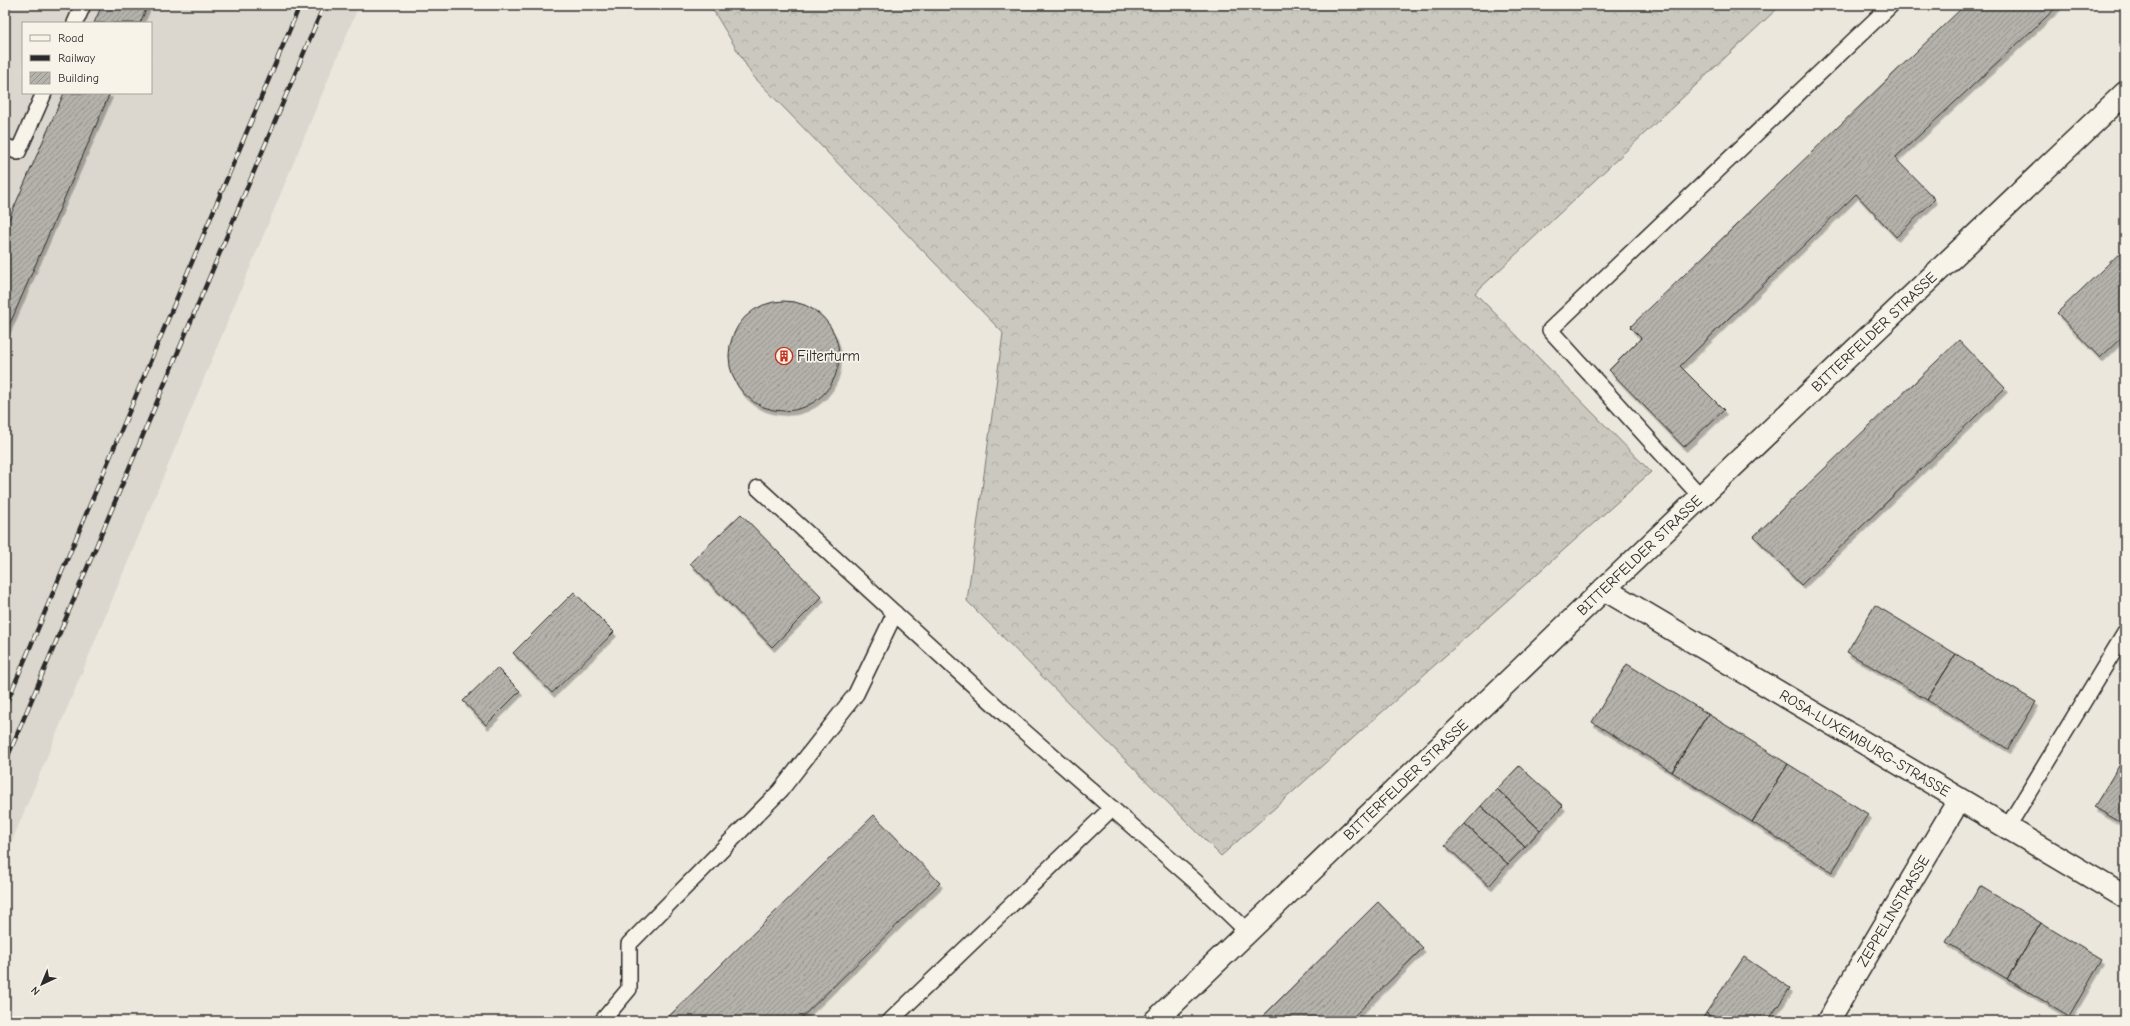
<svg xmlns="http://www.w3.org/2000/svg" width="2130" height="1026" viewBox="0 0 2130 1026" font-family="'Comic Neue',sans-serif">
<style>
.built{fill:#dbd7ce;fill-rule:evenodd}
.forest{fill:url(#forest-crowns);stroke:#7b7a75}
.building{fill:url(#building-hatch);stroke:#2b2b2b;filter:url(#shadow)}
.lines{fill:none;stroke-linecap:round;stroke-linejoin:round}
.lane-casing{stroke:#2b2b2b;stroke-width:18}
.street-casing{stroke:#2b2b2b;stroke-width:25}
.primary-casing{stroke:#2b2b2b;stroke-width:25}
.lane{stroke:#f7f3e8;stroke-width:15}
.street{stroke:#f7f3e8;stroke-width:22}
.primary{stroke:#f7f3e8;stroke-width:22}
.rail-casing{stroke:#2b2b2b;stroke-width:4.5}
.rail{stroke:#f7f3e8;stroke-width:3;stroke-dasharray:9;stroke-linecap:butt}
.labels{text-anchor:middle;stroke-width:3.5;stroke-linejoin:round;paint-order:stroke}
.street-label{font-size:15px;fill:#2b2b2b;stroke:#f7f3e8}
.poi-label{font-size:15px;fill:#2b2b2b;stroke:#f7f3e8;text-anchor:start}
</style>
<defs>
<pattern id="forest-crowns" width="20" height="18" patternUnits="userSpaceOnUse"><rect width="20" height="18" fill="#cbc8bf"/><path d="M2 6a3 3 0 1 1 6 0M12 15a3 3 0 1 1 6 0" fill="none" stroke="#aeaca4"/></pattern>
<pattern id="building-hatch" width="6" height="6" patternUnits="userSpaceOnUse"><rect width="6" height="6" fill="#b5b2ab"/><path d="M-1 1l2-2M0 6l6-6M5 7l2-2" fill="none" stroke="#93918b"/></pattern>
<filter id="shadow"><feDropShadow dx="2.5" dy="4.5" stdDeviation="0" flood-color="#0004"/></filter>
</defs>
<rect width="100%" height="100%" fill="#ebe7dd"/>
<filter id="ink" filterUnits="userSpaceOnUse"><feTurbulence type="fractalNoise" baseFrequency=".025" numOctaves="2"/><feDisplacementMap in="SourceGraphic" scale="8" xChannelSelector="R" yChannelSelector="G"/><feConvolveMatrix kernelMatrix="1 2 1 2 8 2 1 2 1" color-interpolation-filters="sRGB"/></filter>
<g filter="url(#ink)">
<path class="built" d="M5,5H359L5,858ZM23,23H151V93H23Z"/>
<path class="forest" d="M710,5H1781L1475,293L1651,472L1221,856L967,601L1003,333L752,75Z"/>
<path class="building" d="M102,5H148L140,23H94Z
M1965,5H2059L1895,158L1935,199L1896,237L1856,194L1680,366L1724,410L1684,447L1609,370L1641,338L1630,327Z
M64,93H110L5,335V228Z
M2125,248V334L2100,358L2057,313Z
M729 356a55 55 0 1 1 110 0a55 55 0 1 1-110 0Z
M1959,340L2005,388L1801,585L1754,536Z
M741,514L822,597L772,647L690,563Z
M574,592L614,632L552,693L513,653Z
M1875,605L1956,654L1927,700L1847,652Z
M1956,654L2036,702L2008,749L1927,700Z
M1627,664L1708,714L1672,772L1592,722Z
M497,668L520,691L486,725L463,701Z
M1708,714L1788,764L1752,822L1672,772Z
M2125,756V825L2094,807Z
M1788,764L1868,814L1832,872L1752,822Z
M1519,766L1563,806L1540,830L1497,789Z
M1497,789L1540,830L1525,847L1481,806Z
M1481,806L1525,847L1508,864L1465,824Z
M874,815L940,883L798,1021H664Z
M1465,824L1508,864L1489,886L1445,845Z
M1980,886L2041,923L2007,979L1946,942Z
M1378,902L1423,948L1349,1021H1268L1263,1016Z
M2041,923L2102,960L2069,1016L2007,979Z
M1744,957L1790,988L1768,1021H1717L1706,1013Z
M1706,1013L1717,1021H1701Z"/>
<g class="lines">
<defs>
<path id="lane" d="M75,23L83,5
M5,146L18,152L44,93
M758,488L1019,727L1196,882L1249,933
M1701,497L1550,330L1891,5
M2007,828L2125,633
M602,1021L629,989V944L780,791L856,694L895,613
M890,1021L1112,808"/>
<g id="street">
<path id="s1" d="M1604,589L2125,897"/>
<path id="s2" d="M1828,1021L1959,800"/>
</g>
<g id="primary">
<path id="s3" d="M1155,1021L1604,589L2125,93"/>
</g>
</defs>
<use href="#lane" class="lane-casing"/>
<use href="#street" class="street-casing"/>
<use href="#primary" class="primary-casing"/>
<use href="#lane" class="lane"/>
<use href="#street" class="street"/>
<use href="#primary" class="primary"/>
<defs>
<path id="rail" d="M5,707L300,5
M5,763L324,5"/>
</defs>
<use href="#rail" class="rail-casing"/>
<use href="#rail" class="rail"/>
</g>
</g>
<defs>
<symbol id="building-ring" viewBox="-11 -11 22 22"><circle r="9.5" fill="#f7f3e8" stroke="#c8321e" stroke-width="1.5"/><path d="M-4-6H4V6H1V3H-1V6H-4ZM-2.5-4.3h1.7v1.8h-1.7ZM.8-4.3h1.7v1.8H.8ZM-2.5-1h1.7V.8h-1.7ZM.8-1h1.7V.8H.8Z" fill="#c8321e"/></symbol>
</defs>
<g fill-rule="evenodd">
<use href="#building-ring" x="774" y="346" width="20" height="20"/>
</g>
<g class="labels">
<g class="street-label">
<text dy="5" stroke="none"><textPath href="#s3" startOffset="996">BITTERFELDER STRASSE</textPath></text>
<text dy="5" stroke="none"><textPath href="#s3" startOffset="672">BITTERFELDER STRASSE</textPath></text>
<text dy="5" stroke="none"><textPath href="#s1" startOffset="303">ROSA-LUXEMBURG-STRASSE</textPath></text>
<text dy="5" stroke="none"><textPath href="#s3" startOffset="348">BITTERFELDER STRASSE</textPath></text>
<text dy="5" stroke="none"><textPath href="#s2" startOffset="128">ZEPPELINSTRASSE</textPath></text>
</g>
<g class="poi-label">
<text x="797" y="361">Filterturm</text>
</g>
</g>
<rect width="2130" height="1026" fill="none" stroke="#f7f3e8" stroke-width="20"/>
<rect x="10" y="10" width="2110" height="1006" fill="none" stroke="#2b2b2b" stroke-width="1.5" filter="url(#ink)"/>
<rect x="22" y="22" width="130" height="72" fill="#f7f3e8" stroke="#a5a39c"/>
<rect x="30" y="35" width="20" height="6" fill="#f7f3e8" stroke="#a5a39c"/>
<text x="58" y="42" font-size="12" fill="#2b2b2b">Road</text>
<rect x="30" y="55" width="20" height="6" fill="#2b2b2b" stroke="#a5a39c"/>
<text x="58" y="62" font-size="12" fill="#2b2b2b">Railway</text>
<rect x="30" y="72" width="20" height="12" fill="url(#building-hatch)" stroke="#a5a39c"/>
<text x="58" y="82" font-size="12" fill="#2b2b2b">Building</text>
<g transform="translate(42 984) rotate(224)" stroke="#f7f3e8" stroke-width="3" paint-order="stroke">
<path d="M0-3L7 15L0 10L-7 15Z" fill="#2b2b2b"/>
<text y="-6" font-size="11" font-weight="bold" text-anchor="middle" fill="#2b2b2b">N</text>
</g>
</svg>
